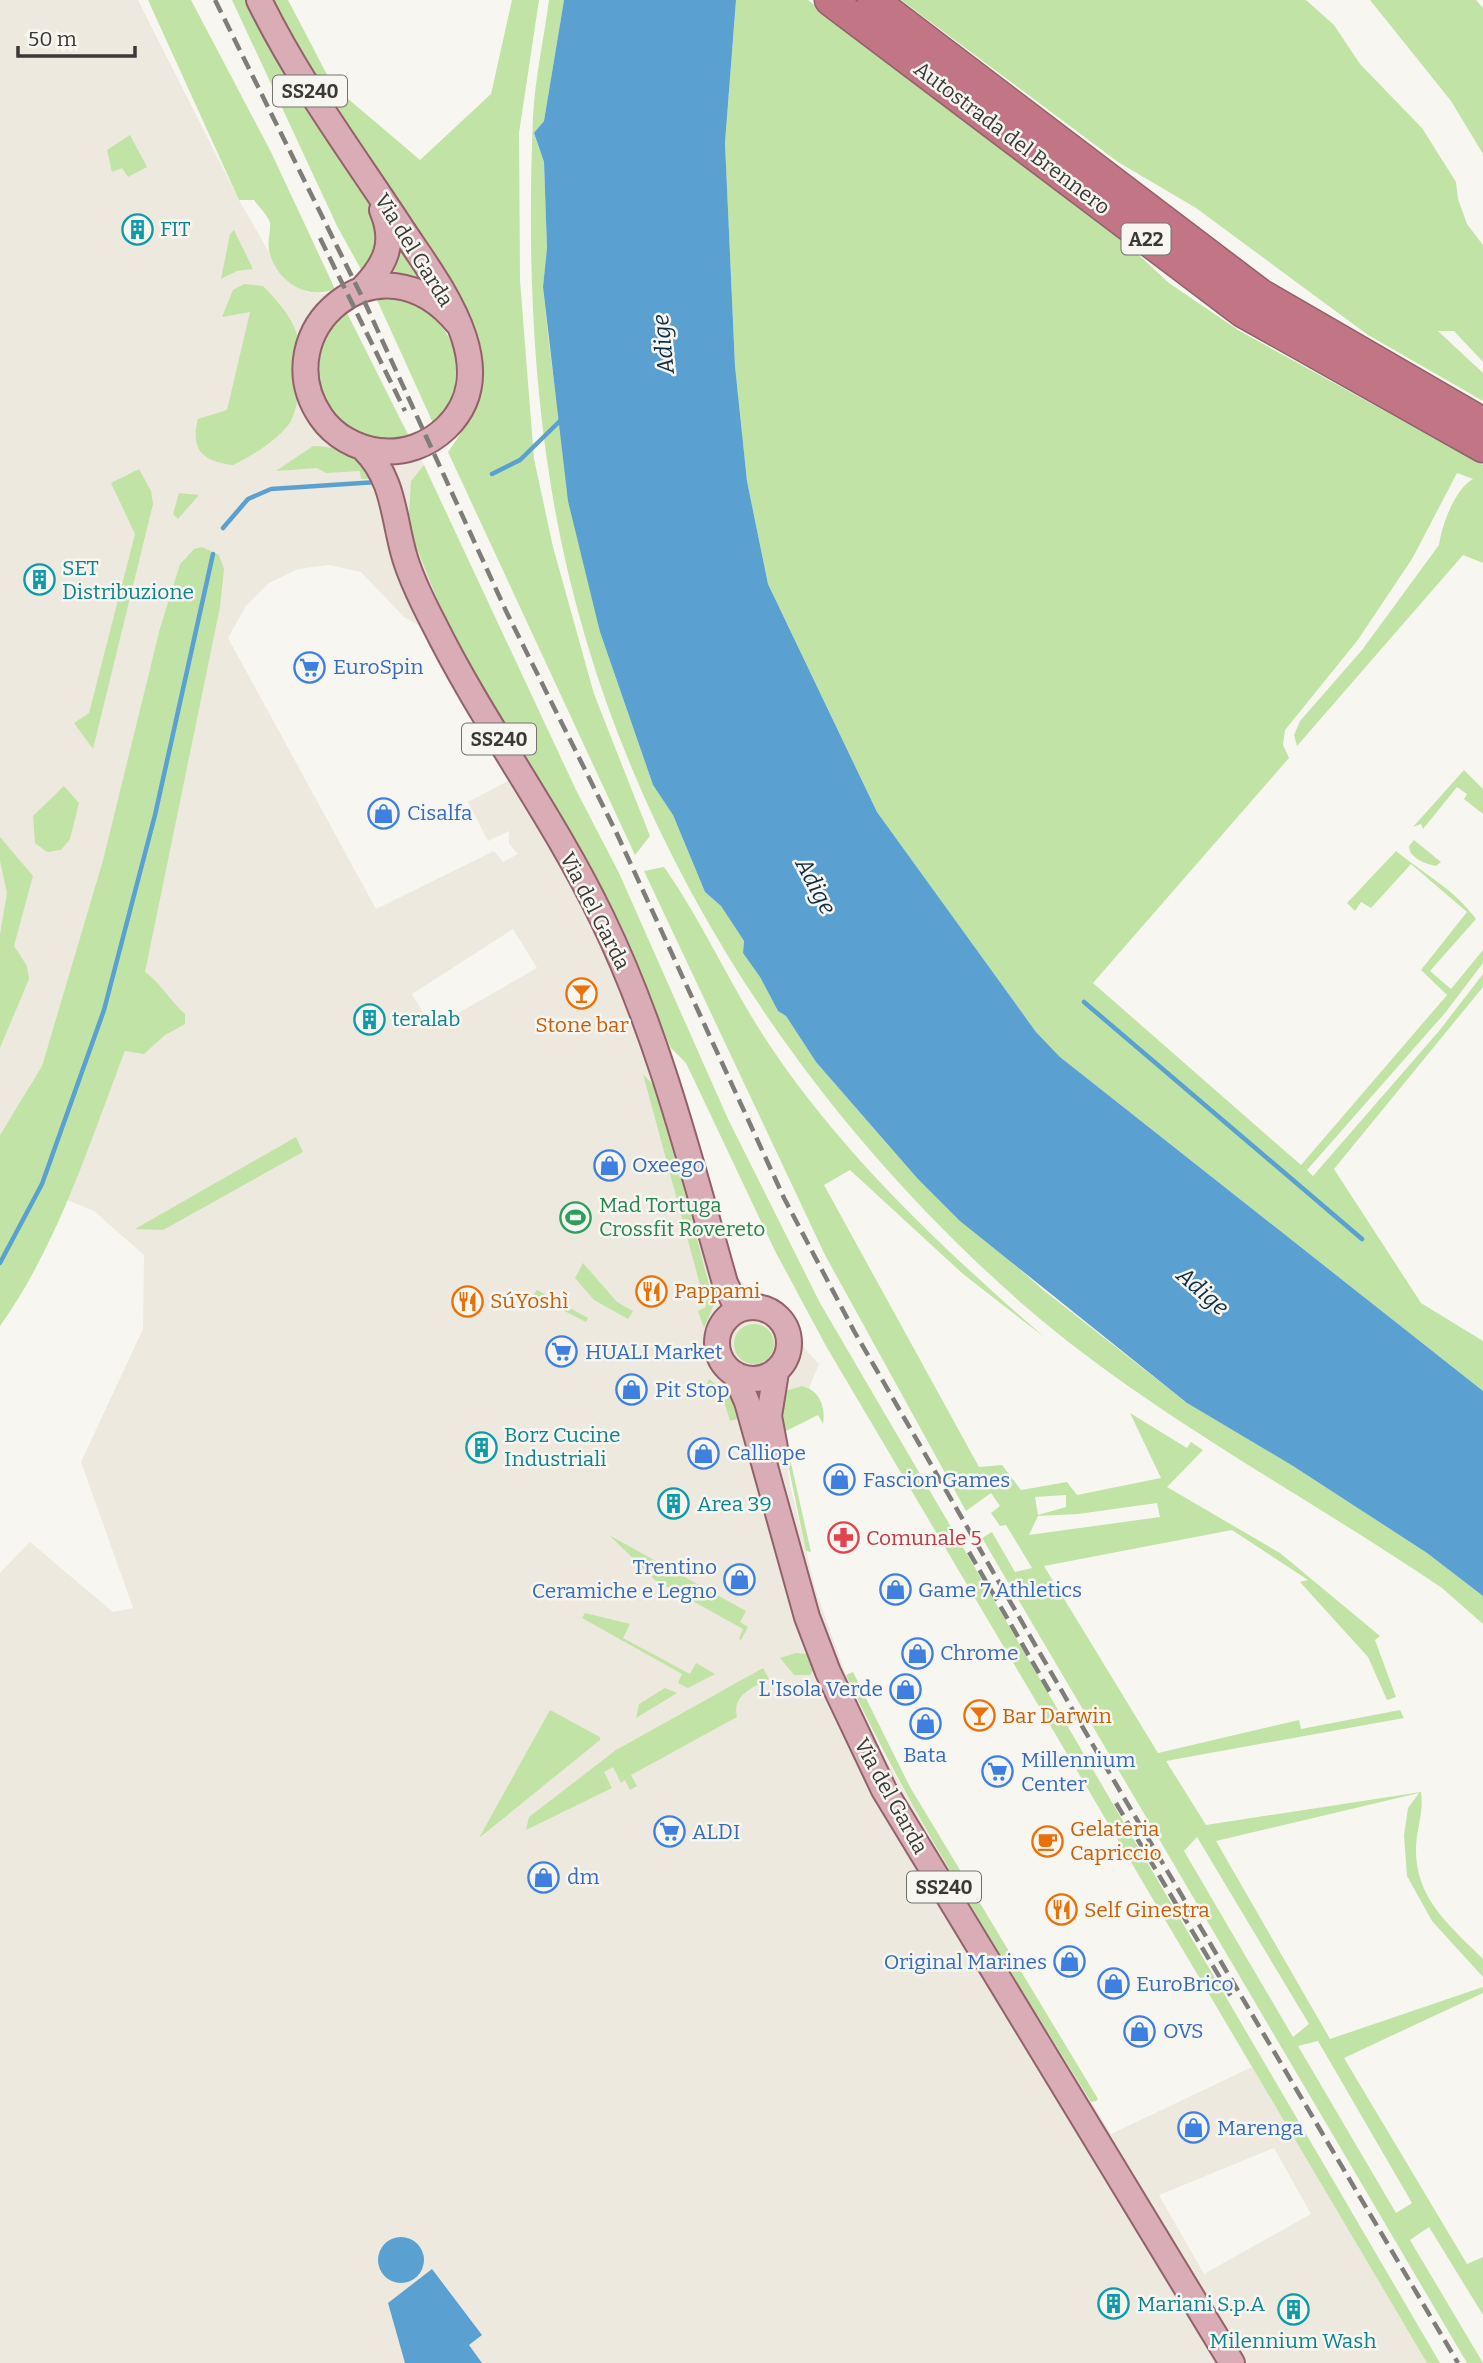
<svg xmlns="http://www.w3.org/2000/svg" width="1483" height="2363" viewBox="0 0 1483 2363" font-family="Bitter,serif">
<style>
.built{fill:#eee9de;fill-rule:evenodd}
.green{fill:#c1e3a6;fill-rule:evenodd}
.water{fill:#5aa0d1}
.lines{fill:none;stroke-linecap:round;stroke-linejoin:round}
.stream{stroke:#5aa0d1;stroke-width:4.5}
.primary-casing{stroke:#92616a;stroke-width:28}
.highway-casing{stroke:#92616a;stroke-width:33}
.primary{stroke:#daadb6;stroke-width:24}
.highway{stroke:#c27685;stroke-width:30}
.rail{stroke:#7f7d7a;stroke-width:4.5;stroke-dasharray:14 7;stroke-linecap:butt}
.labels{text-anchor:middle;stroke-width:5;stroke-linejoin:round;paint-order:stroke}
.shield{fill:#f8f6f1;stroke:#73726f;stroke-width:2}
.shield-label{font-size:19px;font-weight:bold;fill:#3a3937}
.street-label{font-size:21px;fill:#3a3937;stroke:#f8f6f1}
.culture-label{font-size:21px;fill:#0d838f;stroke:#f8f6f1;text-anchor:start}
.shop-label{font-size:21px;fill:#366cbe;stroke:#f8f6f1;text-anchor:start}
.food-label{font-size:21px;fill:#c56008;stroke:#f8f6f1;text-anchor:start}
.leisure-label{font-size:21px;fill:#27864d;stroke:#f8f6f1;text-anchor:start}
.health-label{font-size:21px;fill:#be3a42;stroke:#f8f6f1;text-anchor:start}
.water-label{font-size:23px;font-style:italic;fill:#0e2d42;stroke:#f8f6f1}
</style>
<rect width="100%" height="100%" fill="#f8f6f1"/>
<path class="built" d="M0,0H138L239,200L281,273L288,281L307,292L323,294L335,289L424,465L409,515L415,544L440,606L591,874L671,1048L682,1100L733,1274L753,1292L775,1298L789,1307L798,1323L805,1349L819,1364L809,1388L802,1386L785,1391L777,1400L790,1485L816,1591L845,1673L881,1750L969,1904L1111,2134L1252,2067L1427,2363H0V1573L30,1542L113,1612L133,1608L81,1462L143,1329L144,1255L94,1211L67,1200L125,1051L153,929L187,555L180,564L160,628L103,860L42,1066L0,1135ZM329,565L361,572L404,617L420,626L515,777L468,802L488,841L509,831V844L518,854L503,862L494,851L376,909L228,638L246,606L269,583L298,569ZM513,929L537,968L432,1028L412,994ZM1274,2148L1311,2214L1204,2274L1159,2195Z"/>
<path class="green" d="M148,0H191L271,152L335,289C306,301 275,280 269,250C267,241 271,231 270,223C268,215 258,206 254,200H239Z
M232,0H250L298,94L374,211L384,238L363,273L337,226Z
M271,0H288L333,86L420,160L491,94L512,0H539L519,133L520,280L534,459L553,547L594,694L650,836L635,855L448,452C467,426 491,386 480,352C477,341 471,331 467,322L340,123Z
M549,0H564L544,121L534,134L544,162L547,248L543,287L549,343L560,426L600,632L653,785L673,815L705,892L721,906L744,941L743,953L760,977L778,1011L786,1016L816,1062L917,1178L1042,1289L1187,1403L1293,1466L1427,1553L1483,1596V1624L1442,1588C1305,1495 1151,1415 1026,1307C782,1094 600,803 550,480C531,360 528,238 533,117C535,78 544,38 549,0Z
M736,0H808L1115,233L1169,283L1238,330L1483,465V563L1463,555L1297,746L1294,735L1300,721L1362,650L1439,545C1442,524 1455,489 1473,479L1457,473L1412,559L1357,641L1285,730L1283,745L1289,758L1093,983L1301,1165L1447,995L1421,970L1467,912L1411,864L1371,908L1361,902L1355,911L1347,903L1396,851C1424,874 1454,889 1476,919L1430,971L1451,989L1483,950V963L1445,1013L1307,1170L1313,1176L1439,1031L1483,974V987L1334,1169L1421,1303L1483,1341V1391L1060,1057L1036,1032L877,812L768,584L747,481L735,366L725,143Z
M901,0H1306L1334,25L1360,64L1422,128L1456,182L1458,199L1467,224L1483,245V362L1454,331H1438L1483,373V401L1368,335L1196,208L1118,162Z
M1370,0H1476L1483,8V154L1451,101Z
M130,135L147,167L128,177L122,168L112,172L107,150Z
M234,230L253,269L237,271L221,279L230,234Z
M400,238L426,284L411,278L385,275Z
M244,284L263,286C275,298 289,314 295,329C303,349 302,406 289,424C276,441 252,456 233,465C202,462 190,449 198,419L227,410L250,312L222,317L233,290Z
M377,300C446,292 485,376 433,423Z
M347,313L409,437C329,453 283,357 347,313Z
M313,446C343,446 357,458 378,479H361L360,471L326,473L317,468L276,471Z
M424,465L576,790L619,873L728,1119L820,1303L1440,2363H1427L826,1346L775,1251L686,1063L671,1048L591,874L512,743L440,606L415,544L409,515L411,481Z
M139,469L151,491L153,504L93,749L74,723L89,713L135,534L111,483Z
M179,493L199,495L178,519L173,514Z
M202,547L219,555L224,569L220,607L145,972C160,982 170,1001 185,1014V1024L165,1035L144,1054L125,1051C89,1144 58,1245 0,1326V1135L42,1066L103,860L160,628L180,564L194,549Z
M1464,770L1483,789V814L1464,799L1467,794L1457,787L1423,829L1421,824L1413,827Z
M64,786L79,803L70,839L61,850L47,852L35,843L33,816Z
M0,837L33,876L14,946L27,966L29,979L0,1048V934L7,893L0,861Z
M1414,840L1441,862L1436,866C1426,864 1409,858 1409,846Z
M664,867C702,921 728,981 763,1035C838,1151 941,1247 1044,1337L963,1274L850,1170L824,1185L979,1467L1002,1465L1021,1490L1067,1482L1077,1495L1161,1478L1130,1413L1187,1448L1191,1442L1203,1450L1167,1487L1280,1553L1380,1636L1375,1640L1396,1697L1387,1700L1368,1657L1300,1582L1308,1580L1232,1530L1044,1566L1158,1753L1299,1720L1301,1729L1400,1710L1404,1718L1166,1761L1206,1825L1421,1792C1424,1811 1417,1828 1416,1846C1414,1898 1450,1926 1483,1959V1977L1432,1921L1407,1876L1404,1835L1408,1808L1419,1793L1216,1841L1330,2039L1483,1987V1993L1344,2058L1467,2264L1483,2257V2315L1429,2227L1410,2240L1483,2363H1467L982,1538L992,1532L1015,1572L1032,1568L1006,1525L1000,1526L991,1513L1000,1506L991,1493L966,1511L825,1255L644,871ZM1066,1495V1507L1038,1515L1035,1497ZM1157,1503L1160,1517L1029,1535L1038,1516L1078,1514ZM1197,1837L1309,2024L1293,2037L1184,1851ZM1318,2041L1412,2203L1396,2213L1298,2046Z
M643,1074L658,1090L714,1304L704,1328L698,1311L706,1307Z
M296,1137L303,1152L163,1230L135,1229Z
M583,1263L617,1302L633,1311L628,1319L594,1300L575,1278Z
M537,1290L588,1318L586,1322L533,1295Z
M734 1344a20 20 0 1 1 40 0a20 20 0 1 1-40 0Z
M709,1379L731,1396L737,1419L730,1421L725,1405L705,1388Z
M802,1386C820,1390 826,1408 823,1424L818,1415L784,1432L811,1552L806,1551L777,1411L785,1391Z
M609,1535L746,1611L740,1622L748,1627L741,1640L739,1639L743,1629L655,1580Z
M585,1613L630,1624L623,1638L690,1674L696,1663L715,1674L688,1688L678,1683L682,1674L582,1618Z
M796,1653L808,1654L814,1669L810,1675H794L780,1658Z
M763,1668L769,1679C752,1688 732,1695 737,1717L631,1775L637,1786L630,1790L625,1780L621,1783L613,1767L604,1772L612,1788L526,1830L529,1817L616,1750Z
M853,1672L910,1787L1098,2099L1096,2101L1091,2102C1005,1962 916,1824 846,1675Z
M665,1688L677,1693L636,1718L639,1704Z
M550,1710L600,1737V1740L479,1838Z"/>
<path class="water" d="M564,0H736L725,143L735,366L747,481L768,584L877,812L1036,1032L1060,1057L1483,1391V1596L1427,1553L1293,1466L1187,1403L960,1221L917,1178L816,1062L786,1016L778,1011L760,977L743,953L744,941L721,906L705,892L673,815L653,785L600,632L568,501L543,287L547,248L544,162L534,133L544,121Z
M378 2260a23 23 0 1 1 46 0a23 23 0 1 1-46 0Z
M432,2269L482,2335L469,2345L482,2363H405L388,2303Z"/>
<g class="lines">
<path class="stream" d="M492,474L520,460L562,419
M223,528L248,499L271,489L377,482
M1084,1002L1362,1239
M0,1263L42,1184L104,1010L155,815L213,554"/>
<defs>
<path id="primary" d="M259,0C299,82 353,154 402,229C437,282 507,369 446,428C428,445 404,454 379,451C356,448 334,436 321,417C263,332 380,228 458,324
M362,289C386,264 396,243 382,210
M364,449C393,478 393,513 403,551C409,575 422,601 434,624C484,725 553,816 602,918C658,1033 690,1160 725,1283L738,1310
M717 1343a36 36 0 1 1 72 0a36 36 0 1 1-72 0Z
M735,1374L747,1402L807,1617L828,1672L884,1790L1232,2363
M775,1448L769,1416L776,1372"/>
<path id="highway" d="M830,0L1243,312L1483,447
M873,0L1260,294L1483,423"/>
</defs>
<use href="#primary" class="primary-casing"/>
<use href="#highway" class="highway-casing"/>
<use href="#primary" class="primary"/>
<use href="#highway" class="highway"/>
<path class="rail" d="M215,0L366,305L506,611L617,834L784,1198L854,1331L1097,1752L1458,2363
M320,238L405,411
M969,1552L1051,1694
M1116,1803L1232,1998"/>
</g>
<defs>
<symbol id="building-ring" viewBox="-11 -11 22 22"><circle r="9.5" fill="#f8f6f1" stroke="#0f9aa8" stroke-width="1.5"/><path d="M-4-6H4V6H1V3H-1V6H-4ZM-2.5-4.3h1.7v1.8h-1.7ZM.8-4.3h1.7v1.8H.8ZM-2.5-1h1.7V.8h-1.7ZM.8-1h1.7V.8H.8Z" fill="#0f9aa8"/></symbol>
<symbol id="supermarket-ring" viewBox="-11 -11 22 22"><circle r="9.5" fill="#f8f6f1" stroke="#3f7fe0" stroke-width="1.5"/><path d="M-6-5.5h2.5l.6 2H6L4.5 2H-2.5L-4.4-4H-6ZM-1.5 3.2a1.3 1.3 0 1 0 .1 0ZM3 3.2a1.3 1.3 0 1 0 .1 0Z" fill="#3f7fe0"/></symbol>
<symbol id="shop-ring" viewBox="-11 -11 22 22"><circle r="9.5" fill="#f8f6f1" stroke="#3f7fe0" stroke-width="1.5"/><path d="M-5-2.5h2.3a2.7 3.5 0 0 1 5.4 0H5L5.5 6h-11ZM-1.5-2.5h3a1.5 2.3 0 0 0-3 0Z" fill="#3f7fe0"/></symbol>
<symbol id="bar-ring" viewBox="-11 -11 22 22"><circle r="9.5" fill="#f8f6f1" stroke="#e8710a" stroke-width="1.5"/><path d="M-6-5H6L.8 .8V4.5H3.5V6h-7V4.5H-.8V.8Z" fill="#e8710a"/></symbol>
<symbol id="stadium-ring" viewBox="-11 -11 22 22"><circle r="9.5" fill="#f8f6f1" stroke="#2e9e5b" stroke-width="1.5"/><path d="M0-5a6.5 5 0 1 0 0 10a6.5 5 0 1 0 0-10ZM-3.5-1.8h7v3.6h-7Z" fill="#2e9e5b"/></symbol>
<symbol id="restaurant-ring" viewBox="-11 -11 22 22"><circle r="9.5" fill="#f8f6f1" stroke="#e8710a" stroke-width="1.5"/><path d="M-5-6h1v4h1v-4h1v4h1v-4h1v5L-1.5 .5V6h-2V.5L-5-1ZM5-6V6H3V1.5H1.5Q1.5-4 5-6Z" fill="#e8710a"/></symbol>
<symbol id="pharmacy-ring" viewBox="-11 -11 22 22"><circle r="9.5" fill="#f8f6f1" stroke="#e0444e" stroke-width="1.5"/><path d="M-2-6h4v4h4v4h-4v4h-4v-4h-4v-4h4Z" fill="#e0444e"/></symbol>
<symbol id="cafe-ring" viewBox="-11 -11 22 22"><circle r="9.5" fill="#f8f6f1" stroke="#e8710a" stroke-width="1.5"/><path d="M-5.5-4.5H6V0H3Q3 3.5 0 3.5H-2.5Q-5.5 3.5-5.5 0ZM3-3.2v2h1.7v-2ZM-6 4.5H4V6H-6Z" fill="#e8710a"/></symbol>
</defs>
<g fill-rule="evenodd">
<use href="#building-ring" x="120" y="212" width="35" height="35"/>
<use href="#building-ring" x="22" y="562" width="35" height="35"/>
<use href="#supermarket-ring" x="292" y="650" width="35" height="35"/>
<use href="#shop-ring" x="366" y="796" width="35" height="35"/>
<use href="#bar-ring" x="564" y="976" width="35" height="35"/>
<use href="#building-ring" x="352" y="1002" width="35" height="35"/>
<use href="#shop-ring" x="592" y="1148" width="35" height="35"/>
<use href="#stadium-ring" x="558" y="1200" width="35" height="35"/>
<use href="#restaurant-ring" x="634" y="1274" width="35" height="35"/>
<use href="#restaurant-ring" x="450" y="1284" width="35" height="35"/>
<use href="#supermarket-ring" x="544" y="1334" width="35" height="35"/>
<use href="#shop-ring" x="614" y="1372" width="35" height="35"/>
<use href="#building-ring" x="464" y="1430" width="35" height="35"/>
<use href="#shop-ring" x="686" y="1436" width="35" height="35"/>
<use href="#shop-ring" x="822" y="1462" width="35" height="35"/>
<use href="#building-ring" x="656" y="1486" width="35" height="35"/>
<use href="#pharmacy-ring" x="826" y="1520" width="35" height="35"/>
<use href="#shop-ring" x="722" y="1562" width="35" height="35"/>
<use href="#shop-ring" x="878" y="1572" width="35" height="35"/>
<use href="#shop-ring" x="900" y="1636" width="35" height="35"/>
<use href="#shop-ring" x="888" y="1672" width="35" height="35"/>
<use href="#bar-ring" x="962" y="1698" width="35" height="35"/>
<use href="#shop-ring" x="908" y="1706" width="35" height="35"/>
<use href="#supermarket-ring" x="980" y="1754" width="35" height="35"/>
<use href="#supermarket-ring" x="652" y="1814" width="35" height="35"/>
<use href="#cafe-ring" x="1030" y="1824" width="35" height="35"/>
<use href="#shop-ring" x="526" y="1860" width="35" height="35"/>
<use href="#restaurant-ring" x="1044" y="1892" width="35" height="35"/>
<use href="#shop-ring" x="1052" y="1944" width="35" height="35"/>
<use href="#shop-ring" x="1096" y="1966" width="35" height="35"/>
<use href="#shop-ring" x="1122" y="2014" width="35" height="35"/>
<use href="#shop-ring" x="1176" y="2110" width="35" height="35"/>
<use href="#building-ring" x="1096" y="2286" width="35" height="35"/>
<use href="#building-ring" x="1276" y="2292" width="35" height="35"/>
</g>
<g class="labels">
<g class="shield">
<rect x="273" y="75.5" width="74" height="31" rx="5"/>
<rect x="1121.5" y="223.5" width="49" height="31" rx="5"/>
<rect x="462" y="723.5" width="74" height="31" rx="5"/>
<rect x="907" y="1871.5" width="74" height="31" rx="5"/>
</g>
<g class="shield-label">
<text x="310" y="98">SS240</text>
<text x="1146" y="246">A22</text>
<text x="499" y="746">SS240</text>
<text x="944" y="1894">SS240</text>
</g>
<g class="street-label">
<text transform="translate(1012 138) rotate(37)" y="7">Autostrada del Brennero</text>
<text transform="translate(414 250) rotate(58)" y="7">Via del Garda</text>
<text transform="translate(595 911) rotate(63)" y="7">Via del Garda</text>
<text transform="translate(891 1796) rotate(61)" y="7">Via del Garda</text>
</g>
<g class="culture-label">
<text x="160" y="236">FIT</text>
<text x="62" y="575">SET<tspan x="62" dy="24">Distribuzione</tspan></text>
<text x="392" y="1026">teralab</text>
<text x="504" y="1442">Borz Cucine<tspan x="504" dy="24">Industriali</tspan></text>
<text x="697" y="1511">Area 39</text>
<text x="1137" y="2311">Mariani S.p.A</text>
<text x="1293" y="2348" text-anchor="middle">Milennium Wash</text>
</g>
<g class="shop-label">
<text x="333" y="674">EuroSpin</text>
<text x="407" y="820">Cisalfa</text>
<text x="632" y="1172">Oxeego</text>
<text x="585" y="1359">HUALI Market</text>
<text x="655" y="1397">Pit Stop</text>
<text x="727" y="1460">Calliope</text>
<text x="863" y="1487">Fascion Games</text>
<text x="717" y="1574" text-anchor="end">Trentino<tspan x="717" dy="24">Ceramiche e Legno</tspan></text>
<text x="918" y="1597">Game 7 Athletics</text>
<text x="940" y="1660">Chrome</text>
<text x="883" y="1696" text-anchor="end">L'Isola Verde</text>
<text x="925" y="1762" text-anchor="middle">Bata</text>
<text x="1021" y="1767">Millennium<tspan x="1021" dy="24">Center</tspan></text>
<text x="692" y="1839">ALDI</text>
<text x="567" y="1884">dm</text>
<text x="1047" y="1969" text-anchor="end">Original Marines</text>
<text x="1136" y="1991">EuroBrico</text>
<text x="1163" y="2038">OVS</text>
<text x="1217" y="2135">Marenga</text>
</g>
<g class="food-label">
<text x="582" y="1032" text-anchor="middle">Stone bar</text>
<text x="674" y="1298">Pappami</text>
<text x="490" y="1308">SúYoshì</text>
<text x="1002" y="1723">Bar Darwin</text>
<text x="1070" y="1836">Gelateria<tspan x="1070" dy="24">Capriccio</tspan></text>
<text x="1084" y="1917">Self Ginestra</text>
</g>
<g class="leisure-label">
<text x="599" y="1212">Mad Tortuga<tspan x="599" dy="24">Crossfit Rovereto</tspan></text>
</g>
<g class="health-label">
<text x="866" y="1545">Comunale 5</text>
</g>
<g class="water-label">
<text transform="translate(663 344) rotate(-96)" y="8">Adige</text>
<text transform="translate(816 886) rotate(62)" y="8">Adige</text>
<text transform="translate(1203 1291) rotate(41)" y="8">Adige</text>
</g>
</g>
<path d="M18 46v10h117v-10" fill="none" stroke="#3a3937" stroke-width="3.5"/>
<text x="28" y="46" font-size="21" fill="#3a3937" stroke="#f8f6f1" stroke-width="5" paint-order="stroke">50 m</text>
</svg>
